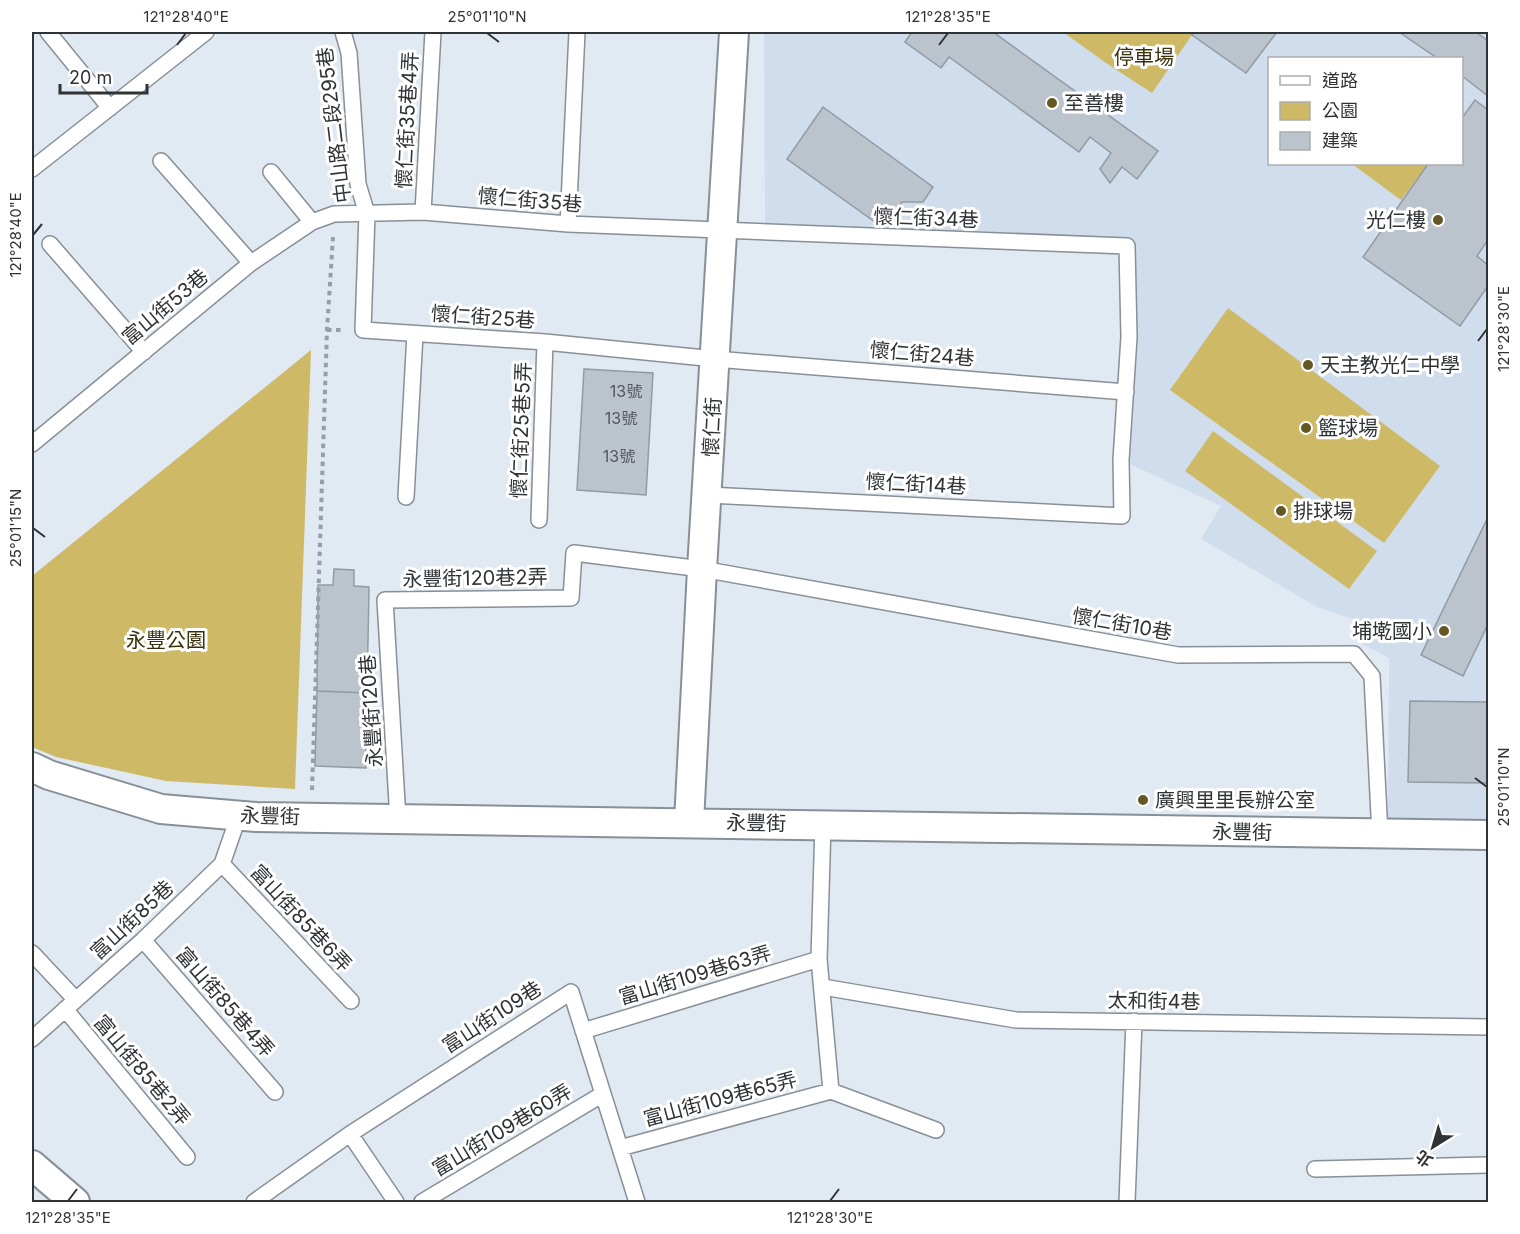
<svg xmlns="http://www.w3.org/2000/svg" width="1520" height="1234" viewBox="0 0 1520 1234" font-family="Inter,'Noto Sans TC',sans-serif">
<style>
.built{fill:#d0dded;fill-rule:evenodd}
.green{fill:#ceb967}
.building{fill:#bbc3cd;stroke:#929aa3;stroke-width:1.5}
.lines{fill:none;stroke-linecap:round;stroke-linejoin:round}
.lane-casing{stroke:#878f97;stroke-width:18}
.street-casing{stroke:#878f97;stroke-width:32}
.path{stroke:#989ea5;stroke-width:4;stroke-dasharray:4.5 4.5;stroke-linecap:butt}
.lane{stroke:#fff;stroke-width:15}
.street{stroke:#fff;stroke-width:28}
.ticks{fill:none;stroke:#303336;stroke-width:2}
.poi-dot{fill:#645724;stroke:#fff;stroke-width:2}
.labels{text-anchor:middle;stroke-width:6;stroke-linejoin:round;paint-order:stroke}
.number-label{font-size:16px;fill:#53575c}
.park-label{font-size:20px;fill:#393009;stroke:#fff}
.poi-label{font-size:20px;fill:#303336;stroke:#fff;text-anchor:start}
.street-label{font-size:20px;fill:#303336;stroke:#fff}
.neatline{fill:none;stroke:#303336;stroke-width:2}
.ticks-label{font-size:15px;text-anchor:middle;fill:#303336}
</style>
<rect width="100%" height="100%" fill="#e1e9f3"/>
<path class="built" d="M764,32H1488V819L1388,820L1389,658L1362,644L1359,621L1317,607L1201,539L1221,506L1121,460L1134,246L765,223ZM1270,58H1462V164H1270Z"/>
<path class="green" d="M1063,32H1194L1152,93L1106,63Z
M1352,164H1428L1401,200Z
M1228,308L1440,466L1384,543L1170,390Z
M311,350L295,789L166,781L56,757L32,747V576Z
M1213,431L1377,551L1349,589L1185,471Z"/>
<path class="building" d="M912,32H993L1158,151L1137,179L1122,167L1110,183L1100,169L1111,153L1090,137L1079,152L949,57L941,68L905,42Z
M1194,32H1277L1246,73L1192,35Z
M1399,32H1476L1488,41V96L1462,76V58H1437Z
M1475,100L1488,110V240L1477,256L1488,265V286L1460,326L1363,257L1428,164H1462V118Z
M823,107L933,187L923,202H902L882,227L787,159Z
M584,369L653,373L646,495L577,490Z
M1488,517V624L1463,676L1421,655Z
M334,569L354,570V586L369,587L367,693L317,691L318,585H333Z
M317,691L367,693L366,768L315,766Z
M1410,701L1488,702V783L1408,782Z"/>
<g class="lines">
<defs>
<path id="lane" d="M48,32L110,108
M343,32L349,53L358,184L367,214L363,330L545,342L715,359L1126,392
M161,161L251,263
M32,169L206,32
M271,172L312,222
M423,212L433,32
M568,224L577,32
M50,244L144,352
M32,444L251,263L312,222L334,214L423,212L568,224L1127,246L1129,337L1121,460L1122,516L708,495
M406,497L415,334
M539,520L545,342
M398,820L385,600L571,598L574,553L702,569L1178,655L1354,654L1372,676L1380,835
M823,824L819,959L831,1091
M222,864L351,1001
M143,940L275,1092
M32,953L76,1000
M823,987L1016,1020L1488,1027
M65,1009L187,1157
M583,1031L819,959
M32,1039L143,940L222,864L239,815
M350,1134L396,1202
M620,1148L831,1091L936,1130
M1315,1169L1488,1165
M254,1202L350,1134L571,992L637,1202
M422,1202L603,1094
M1127,1202L1134,1021"/>
<path id="street" d="M32,767L49,775L161,809L256,817L1488,835
M689,822L702,569L734,32
M32,1165L75,1202"/>
</defs>
<use href="#lane" class="lane-casing"/>
<use href="#street" class="street-casing"/>
<path class="path" d="M327,330H342
M312,790L327,330L333,237"/>
<use href="#lane" class="lane"/>
<use href="#street" class="street"/>
</g>
<path class="ticks" d="M487,33L499,42M177,45L186,33M939,45L948,33M33,235L42,224M1478,341L1487,329M33,528L45,537M1475,778L1487,787M68,1201L77,1189M830,1201L839,1189"/>
<g class="poi-dot">
<circle cx="1052" cy="103" r="6"/>
<circle cx="1438" cy="220" r="6"/>
<circle cx="1308" cy="365" r="6"/>
<circle cx="1306" cy="428" r="6"/>
<circle cx="1281" cy="511" r="6"/>
<circle cx="1444" cy="631" r="6"/>
<circle cx="1143" cy="800" r="6"/>
</g>
<g class="labels">
<g class="number-label">
<text x="626" y="397">13號</text>
<text x="621" y="424">13號</text>
<text x="619" y="462">13號</text>
</g>
<g class="park-label">
<text x="1144" y="64">停車場</text>
<text x="166" y="647">永豐公園</text>
</g>
<g class="poi-label">
<text x="1064" y="110">至善樓</text>
<text x="1426" y="227" text-anchor="end">光仁樓</text>
<text x="1320" y="372">天主教光仁中學</text>
<text x="1318" y="435">籃球場</text>
<text x="1293" y="518">排球場</text>
<text x="1432" y="638" text-anchor="end">埔墘國小</text>
<text x="1155" y="807">廣興里里長辦公室</text>
</g>
<g class="street-label">
<text transform="translate(407 120) rotate(-87)" y="7">懷仁街35巷4弄</text>
<text transform="translate(334 125) rotate(-97)" y="7">中山路二段295巷</text>
<text transform="translate(530 200) rotate(5)" y="7">懷仁街35巷</text>
<text transform="translate(926 218) rotate(2)" y="7">懷仁街34巷</text>
<text transform="translate(165 307) rotate(-40)" y="7">富山街53巷</text>
<text transform="translate(483 317) rotate(4)" y="7">懷仁街25巷</text>
<text transform="translate(922 354) rotate(5)" y="7">懷仁街24巷</text>
<text transform="translate(712 427) rotate(-87)" y="7">懷仁街</text>
<text transform="translate(521 430) rotate(-88)" y="7">懷仁街25巷5弄</text>
<text transform="translate(916 484) rotate(3)" y="7">懷仁街14巷</text>
<text transform="translate(475 578) rotate(-1)" y="7">永豐街120巷2弄</text>
<text transform="translate(1122 624) rotate(10)" y="7">懷仁街10巷</text>
<text transform="translate(371 711) rotate(-94)" y="7">永豐街120巷</text>
<text transform="translate(270 816) rotate(2)" y="7">永豐街</text>
<text transform="translate(756 823) rotate(1)" y="7">永豐街</text>
<text transform="translate(1242 832) rotate(1)" y="7">永豐街</text>
<text transform="translate(301 918) rotate(47)" y="7">富山街85巷6弄</text>
<text transform="translate(132 920) rotate(-43)" y="7">富山街85巷</text>
<text transform="translate(695 975) rotate(-17)" y="7">富山街109巷63弄</text>
<text transform="translate(1154 1001) rotate(1)" y="7">太和街4巷</text>
<text transform="translate(225 1002) rotate(49)" y="7">富山街85巷4弄</text>
<text transform="translate(492 1017) rotate(-33)" y="7">富山街109巷</text>
<text transform="translate(142 1070) rotate(50)" y="7">富山街85巷2弄</text>
<text transform="translate(720 1099) rotate(-15)" y="7">富山街109巷65弄</text>
<text transform="translate(502 1130) rotate(-31)" y="7">富山街109巷60弄</text>
</g>
</g>
<rect width="1520" height="1234" fill="none" stroke="#ffffff" stroke-width="66"/>
<rect x="1268" y="57" width="195" height="108" fill="#ffffff" stroke="#acadaf" stroke-width="1.5"/>
<rect x="1280" y="76" width="30" height="9" fill="#ffffff" stroke="#acadaf" stroke-width="1.5"/>
<text x="1322" y="87" font-size="18" fill="#303336">道路</text>
<rect x="1280" y="102" width="30" height="18" fill="#ceb967" stroke="#acadaf" stroke-width="1.5"/>
<text x="1322" y="117" font-size="18" fill="#303336">公園</text>
<rect x="1280" y="132" width="30" height="18" fill="#bbc3cd" stroke="#acadaf" stroke-width="1.5"/>
<text x="1322" y="147" font-size="18" fill="#303336">建築</text>
<g transform="translate(1433 1147) rotate(217)" stroke="#ffffff" stroke-width="4.5" paint-order="stroke">
<path d="M0-4.5L10 22L0 15L-10 22Z" fill="#303336"/>
<text y="-9" font-size="16" font-weight="bold" text-anchor="middle" fill="#303336">北</text>
</g>
<path d="M60 84v9h87v-9" fill="none" stroke="#303336" stroke-width="3"/>
<text x="69" y="84" font-size="18" fill="#303336" stroke="#ffffff" stroke-width="4.5" paint-order="stroke">20 m</text>
<rect x="33" y="33" width="1454" height="1168" class="neatline"/>
<g class="ticks-label">
<text x="186" y="22">121°28'40"E</text>
<text x="487" y="22">25°01'10"N</text>
<text x="948" y="22">121°28'35"E</text>
<text transform="translate(16 235) rotate(-90)" y="5">121°28'40"E</text>
<text transform="translate(1504 329) rotate(-90)" y="5">121°28'30"E</text>
<text transform="translate(16 528) rotate(-90)" y="5">25°01'15"N</text>
<text transform="translate(1504 787) rotate(-90)" y="5">25°01'10"N</text>
<text x="68" y="1223">121°28'35"E</text>
<text x="830" y="1223">121°28'30"E</text>
</g>
</svg>
